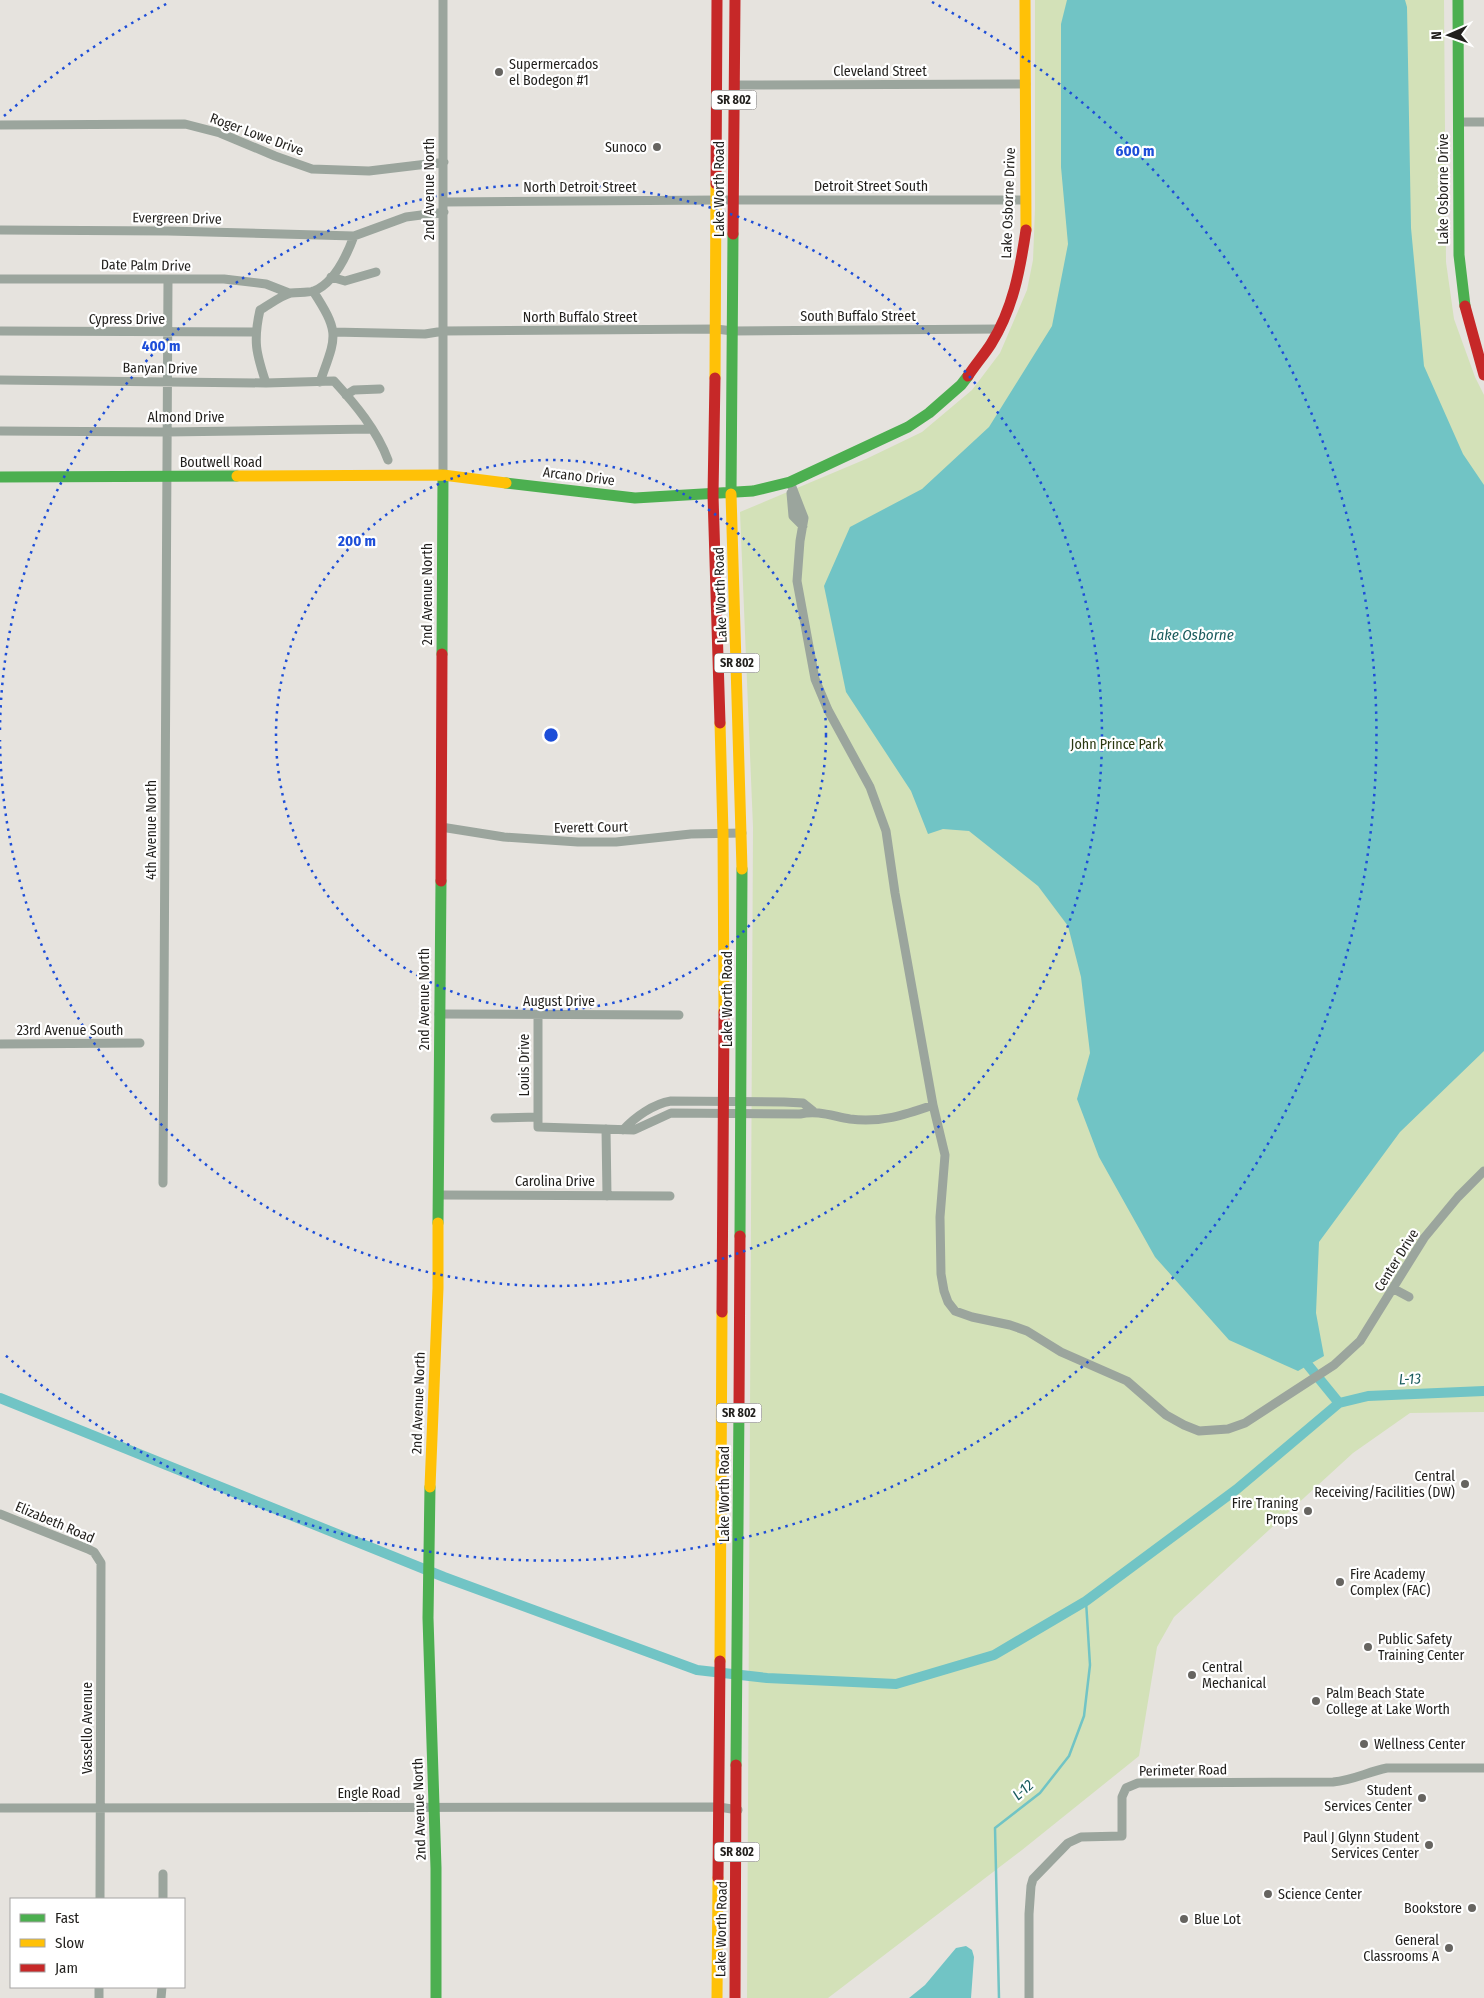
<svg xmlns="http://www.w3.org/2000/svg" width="1484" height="1998" viewBox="0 0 1484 1998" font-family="'Fira Sans Condensed',sans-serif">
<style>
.green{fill:#d3e1b8}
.water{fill:#71c4c5}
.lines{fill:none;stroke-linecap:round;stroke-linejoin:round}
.stream{stroke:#71c4c5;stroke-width:2.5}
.canal{stroke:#71c4c5;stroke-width:10}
.street{stroke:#9ba59d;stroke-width:9}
.fast{stroke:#4caf50;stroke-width:11}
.slow{stroke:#ffc107;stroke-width:11}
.jam{stroke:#c62828;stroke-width:11}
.ring{fill:none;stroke:#1d4ed8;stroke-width:2.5;stroke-dasharray:2.5 5}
.poi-dot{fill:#666460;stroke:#fff;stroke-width:2}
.labels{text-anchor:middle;stroke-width:4.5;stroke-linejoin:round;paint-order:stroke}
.shield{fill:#fff;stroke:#646260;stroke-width:1}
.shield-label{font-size:12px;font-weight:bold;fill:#211f1c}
.poi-label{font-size:14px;fill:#211f1c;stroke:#fff;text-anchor:start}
.street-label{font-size:14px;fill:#211f1c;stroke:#fff}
.park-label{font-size:14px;fill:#2a3810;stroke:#fff}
.water-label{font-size:15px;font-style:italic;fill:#195b5d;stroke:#fff}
.centre{fill:#1d4ed8;stroke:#fff;stroke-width:2.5}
.ring-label{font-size:15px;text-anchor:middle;font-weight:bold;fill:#1d4ed8;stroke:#fff;stroke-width:4.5;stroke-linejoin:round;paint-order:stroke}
</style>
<rect width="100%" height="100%" fill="#e6e3de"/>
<path class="green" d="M1035,0H1444L1446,262L1454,319L1475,377L1484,395V1412L1410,1413L1353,1453L1174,1617L1157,1647L1139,1756L1022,1850L828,1998H747L753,827L740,512L866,459L922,432L972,390L1000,353L1027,290L1033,260L1035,209Z"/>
<path class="water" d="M1067,0H1405L1407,7L1411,228L1424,366L1463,454L1484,485V1051L1400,1132L1319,1242L1316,1313L1324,1356L1298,1371L1229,1340L1155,1257L1099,1157L1077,1099L1090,1053L1081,977L1068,926L1038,886L969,831L943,829L928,834L911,791L846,692L824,586L850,527L922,489L989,427L1052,326L1068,244L1061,167V24Z
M966,1946L972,1950L974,1957L971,1998H909L925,1985L956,1948Z"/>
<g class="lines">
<path class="stream" d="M999,1998L995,1828L1040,1793L1069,1756L1084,1716L1090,1665L1086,1601"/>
<path class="canal" d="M1308,1365L1339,1403
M0,1398L444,1577L697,1670L767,1678L896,1684L994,1655L1086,1601L1237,1489L1339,1403L1368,1396L1484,1391"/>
<path class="street" d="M734,85L1026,84
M1458,122H1484
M0,125L185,124L220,133L275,156L312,169L369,171L444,162
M444,202L717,200H1026
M0,230L168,231L354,236
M331,277L345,281L376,272
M0,279H224L266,284L289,293
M313,291C341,334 336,336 320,382
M0,331L255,332
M333,332L425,334L444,331L716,329L733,331L1000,329
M0,380L266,383L334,381C355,404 377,430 388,460
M266,383C256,353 253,341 260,310C269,305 280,296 291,293C298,292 307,293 314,291C334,283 347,255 354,236L406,217L444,212
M346,395L354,390L380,389
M0,431L167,432L372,429
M443,475V0
M790,482L804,518L800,541L797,581L815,679L828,710L870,787L886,831L895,893L933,1105L945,1155L940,1217L941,1274L944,1291L948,1302L955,1311L972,1317L1010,1325L1027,1331L1061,1352L1127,1381L1166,1415L1184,1425L1199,1431L1228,1429L1245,1423L1334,1365L1360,1341L1424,1238L1458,1197L1484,1171
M791,493L793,516L803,526
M441,827L504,837L578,842H616L691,834L742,833
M439,1014L679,1015
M538,1014V1127L634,1130L671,1113L800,1114C818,1110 832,1116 850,1119C881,1123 904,1115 933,1105
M0,1044L140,1043
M495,1118L538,1117
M606,1129L607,1196
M623,1130C635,1117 653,1104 671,1101L784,1102L803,1103L813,1111
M163,1183L168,280
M438,1195L670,1196
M1394,1289L1409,1297
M0,1514L88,1549L94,1552L101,1563L100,1899
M0,1808L719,1807L738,1810
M163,1899V1874
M99,1998V1987
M161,1998L162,1987
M1029,1998V1914L1031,1886L1033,1879L1068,1843L1081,1837L1122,1836V1797L1126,1788L1138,1783L1333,1782C1354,1780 1367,1772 1387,1768H1484"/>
<path class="fast" d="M1458,0L1459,255L1465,306
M0,477L237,476
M506,483L635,498L753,491L790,482L908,427L929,413L961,385L968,376
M731,494L733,234
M442,654L443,475
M438,1223L441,881
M740,1236L742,869
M430,1487L428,1618L436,1868V1998
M736,1765L739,1406"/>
<path class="slow" d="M1025,0L1026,230
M715,378L716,184
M237,476L443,475L506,483
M731,494L742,869
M720,723L723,833L724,1012
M430,1487L438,1288V1223
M720,1661L722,1312
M717,1998L718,1878"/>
<path class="jam" d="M716,184L717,0
M733,234L735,0
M1465,306L1484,375
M968,376C975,365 984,355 991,344C1013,309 1020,270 1026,230
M715,378L713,495L720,723
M441,881L442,654
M722,1312L724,1012
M739,1406L740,1236
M718,1878L720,1661
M735,1998L736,1765"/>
</g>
<g class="ring">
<circle cx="551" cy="735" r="275"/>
<path d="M0 730A551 551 0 1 1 0 740"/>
<path d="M4 116A826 826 0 0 1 170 2M932 2A826 826 0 1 1 4 1354"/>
</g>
<g class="poi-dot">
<circle cx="499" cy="72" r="5"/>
<circle cx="657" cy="147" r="5"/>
<circle cx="1465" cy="1484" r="5"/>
<circle cx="1308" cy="1511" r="5"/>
<circle cx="1340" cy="1582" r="5"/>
<circle cx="1368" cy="1647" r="5"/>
<circle cx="1192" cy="1675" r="5"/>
<circle cx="1316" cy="1701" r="5"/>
<circle cx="1364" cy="1744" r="5"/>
<circle cx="1422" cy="1798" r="5"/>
<circle cx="1429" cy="1845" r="5"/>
<circle cx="1268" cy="1894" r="5"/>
<circle cx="1472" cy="1908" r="5"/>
<circle cx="1184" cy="1919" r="5"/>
<circle cx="1449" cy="1948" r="5"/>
</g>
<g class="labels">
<g class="shield">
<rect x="711.5" y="90.5" width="45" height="19" rx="4"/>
<rect x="714.5" y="653.5" width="45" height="19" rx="4"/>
<rect x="716.5" y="1403.5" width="45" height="19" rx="4"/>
<rect x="714.5" y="1842.5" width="45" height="19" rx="4"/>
</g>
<g class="shield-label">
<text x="734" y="104">SR 802</text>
<text x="737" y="667">SR 802</text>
<text x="739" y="1417">SR 802</text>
<text x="737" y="1856">SR 802</text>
</g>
<g class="poi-label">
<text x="509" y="69">Supermercados<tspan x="509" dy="16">el Bodegon #1</tspan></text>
<text x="647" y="152" text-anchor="end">Sunoco</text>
<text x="1455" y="1481" text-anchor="end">Central<tspan x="1455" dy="16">Receiving/Facilities (DW)</tspan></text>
<text x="1298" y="1508" text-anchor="end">Fire Traning<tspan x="1298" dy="16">Props</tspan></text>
<text x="1350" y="1579">Fire Academy<tspan x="1350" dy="16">Complex (FAC)</tspan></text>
<text x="1378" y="1644">Public Safety<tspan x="1378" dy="16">Training Center</tspan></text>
<text x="1202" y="1672">Central<tspan x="1202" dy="16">Mechanical</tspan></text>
<text x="1326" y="1698">Palm Beach State<tspan x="1326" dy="16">College at Lake Worth</tspan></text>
<text x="1374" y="1749">Wellness Center</text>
<text x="1412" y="1795" text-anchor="end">Student<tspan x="1412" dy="16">Services Center</tspan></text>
<text x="1419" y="1842" text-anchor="end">Paul J Glynn Student<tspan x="1419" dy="16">Services Center</tspan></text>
<text x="1278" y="1899">Science Center</text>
<text x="1462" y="1913" text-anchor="end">Bookstore</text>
<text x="1194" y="1924">Blue Lot</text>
<text x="1439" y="1945" text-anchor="end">General<tspan x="1439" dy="16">Classrooms A</tspan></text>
</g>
<g class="street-label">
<text x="880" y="76">Cleveland Street</text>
<text transform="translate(257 134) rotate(20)" y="5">Roger Lowe Drive</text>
<text x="871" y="191">Detroit Street South</text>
<text x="580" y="192">North Detroit Street</text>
<text transform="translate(429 189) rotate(-90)" y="5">2nd Avenue North</text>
<text transform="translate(719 189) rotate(-90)" y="5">Lake Worth Road</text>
<text transform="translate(1443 189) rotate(-90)" y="5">Lake Osborne Drive</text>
<text transform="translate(1008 203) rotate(-88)" y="5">Lake Osborne Drive</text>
<text transform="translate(177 218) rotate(1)" y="5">Evergreen Drive</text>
<text transform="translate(146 265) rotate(1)" y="5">Date Palm Drive</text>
<text x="858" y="321">South Buffalo Street</text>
<text x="580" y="322">North Buffalo Street</text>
<text x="127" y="324">Cypress Drive</text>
<text transform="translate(160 368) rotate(1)" y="5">Banyan Drive</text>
<text x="186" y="422">Almond Drive</text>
<text x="221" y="467">Boutwell Road</text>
<text transform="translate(579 476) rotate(7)" y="5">Arcano Drive</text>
<text transform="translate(427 594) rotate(-90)" y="5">2nd Avenue North</text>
<text transform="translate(720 595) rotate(-92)" y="5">Lake Worth Road</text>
<text transform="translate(591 827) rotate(-1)" y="5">Everett Court</text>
<text transform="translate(151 830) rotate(-90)" y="5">4th Avenue North</text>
<text transform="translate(424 999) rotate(-90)" y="5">2nd Avenue North</text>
<text transform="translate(727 999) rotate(-90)" y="5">Lake Worth Road</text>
<text x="559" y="1006">August Drive</text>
<text x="70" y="1035">23rd Avenue South</text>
<text transform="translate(524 1065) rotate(-90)" y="5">Louis Drive</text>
<text x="555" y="1186">Carolina Drive</text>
<text transform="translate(1396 1260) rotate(-58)" y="5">Center Drive</text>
<text transform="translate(418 1403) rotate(-88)" y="5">2nd Avenue North</text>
<text transform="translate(724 1494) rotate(-90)" y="5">Lake Worth Road</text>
<text transform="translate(55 1522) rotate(23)" y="5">Elizabeth Road</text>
<text transform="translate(87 1728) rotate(-90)" y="5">Vassello Avenue</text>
<text transform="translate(1183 1770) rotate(-1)" y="5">Perimeter Road</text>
<text x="369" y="1798">Engle Road</text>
<text transform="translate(419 1809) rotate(-92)" y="5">2nd Avenue North</text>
<text transform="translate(721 1929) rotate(-89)" y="5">Lake Worth Road</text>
</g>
<g class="park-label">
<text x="1117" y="749">John Prince Park</text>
</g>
<g class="water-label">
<text x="1192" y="640">Lake Osborne</text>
<text transform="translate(1410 1379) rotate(-2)" y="5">L-13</text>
<text transform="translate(1023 1790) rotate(-41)" y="5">L-12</text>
</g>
</g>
<circle cx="551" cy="735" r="8" class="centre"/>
<g class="ring-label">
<text x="1135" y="156">600 m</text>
<text x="161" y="351">400 m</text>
<text x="357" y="546">200 m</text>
</g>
<rect x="10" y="1898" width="175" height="90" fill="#ffffff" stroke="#a6a5a4"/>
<rect x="20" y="1914" width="25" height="8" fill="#4caf50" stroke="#a6a5a4"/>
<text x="55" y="1923" font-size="15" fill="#211f1c">Fast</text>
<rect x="20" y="1939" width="25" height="8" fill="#ffc107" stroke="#a6a5a4"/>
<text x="55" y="1948" font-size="15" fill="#211f1c">Slow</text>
<rect x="20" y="1964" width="25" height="8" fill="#c62828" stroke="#a6a5a4"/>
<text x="55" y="1973" font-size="15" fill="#211f1c">Jam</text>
<g transform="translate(1449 35) rotate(268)" stroke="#ffffff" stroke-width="4" paint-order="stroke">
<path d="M0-4L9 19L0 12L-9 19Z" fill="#211f1c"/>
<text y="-8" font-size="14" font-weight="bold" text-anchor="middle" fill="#211f1c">N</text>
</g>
</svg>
